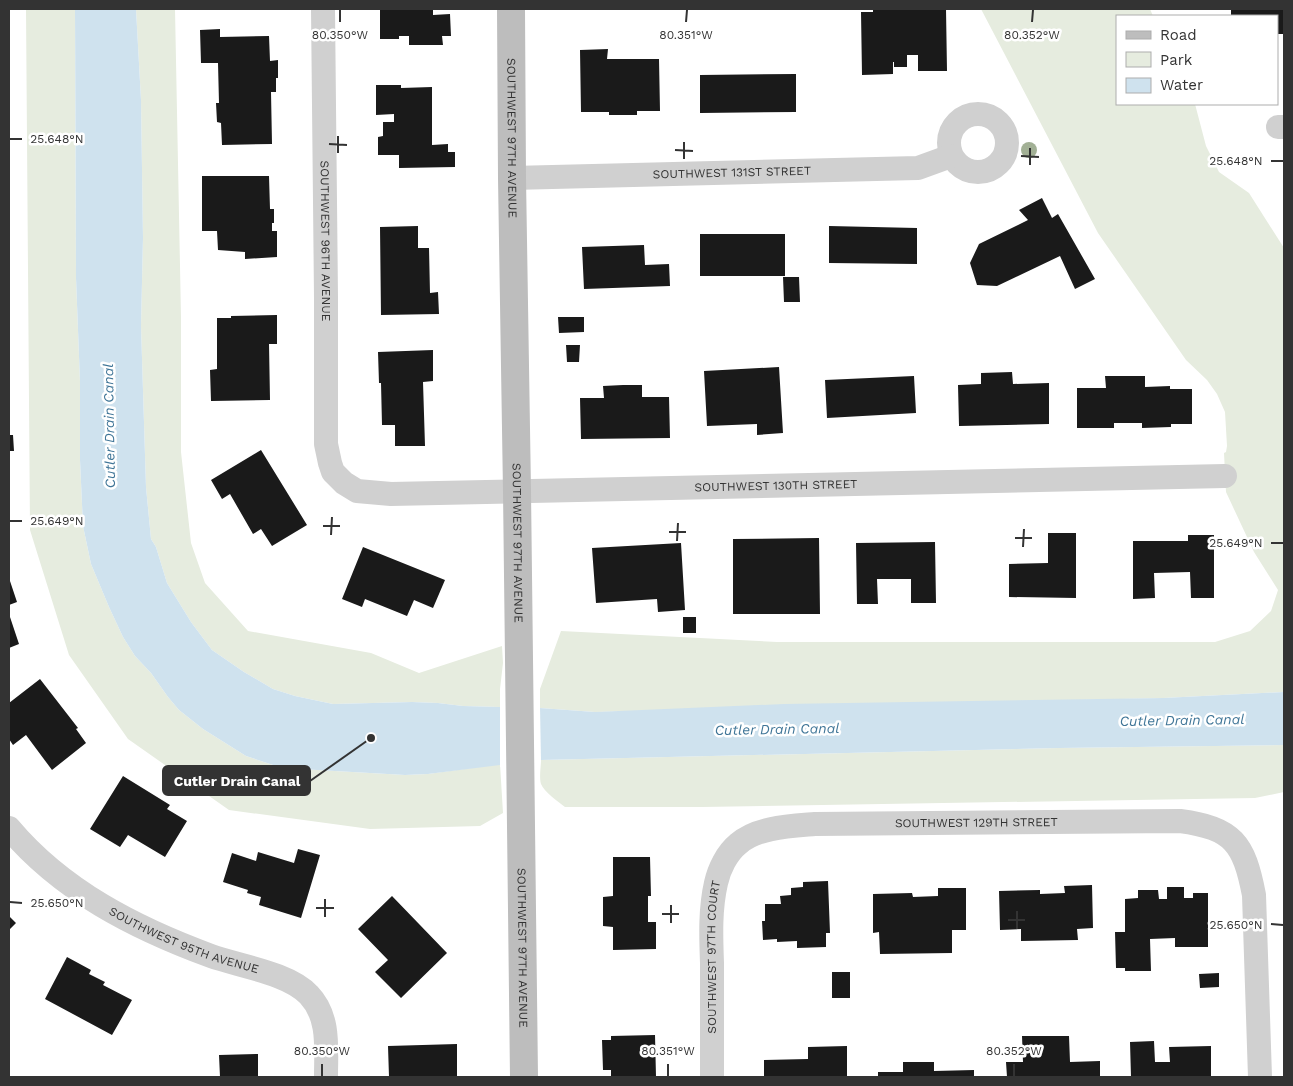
<svg xmlns="http://www.w3.org/2000/svg" width="1293" height="1086" viewBox="0 0 1293 1086" font-family="'Work Sans',sans-serif">
<style>
.green{fill:#e6ecdf}
.water{fill:#cfe2ee}
.pier{fill:#fff}
.building{fill:#1a1a1a}
.lines{fill:none;stroke-linecap:round;stroke-linejoin:round}
.street{stroke:#d0d0d0;stroke-width:24}
.secondary{stroke:#bdbdbd;stroke-width:28}
.tree{fill:#a2b095}
.ticks{fill:none;stroke:#333;stroke-width:2}
.labels{text-anchor:middle;stroke-width:5;stroke-linejoin:round;paint-order:stroke}
.street-label{font-size:12px;fill:#333;stroke:#fff}
.water-label{font-size:14px;font-style:italic;fill:#3f7597;stroke:#fff}
.ticks-label{font-size:12px;text-anchor:middle;fill:#333;stroke:#fff;stroke-width:5;stroke-linejoin:round;paint-order:stroke}
.leader{fill:none;stroke:#333;stroke-width:2}
.callout-dot{fill:#333;stroke:#fff;stroke-width:2}
.callout{fill:#333;stroke:#333;stroke-width:2}
.callout-label{font-size:14px;text-anchor:middle;font-weight:bold;fill:#fff}
</style>
<rect width="100%" height="100%" fill="#fff"/>
<path class="green" d="M26,9H75L76,278L80,382V460L83,526L91,564L109,607L123,637L135,656L151,673L168,697L179,710L203,729L246,756L282,768L405,775L428,774L500,764L503,813L480,826L370,829L229,810L128,739L69,655L30,530Z
M136,9H175L181,317V452L191,543L205,583L248,631L371,653L419,673L502,646L503,663L500,689V707L463,706L438,703L412,702L333,704L295,696L273,689L244,672L212,650L191,622L167,583L156,547L151,539L146,487L141,326L143,238L141,100Z
M981,9H1150L1153,16H1117V104H1195L1206,146L1219,172L1249,193L1284,248V692L1163,698L595,712L540,708V689L561,631L777,642H1215L1250,631L1271,611L1278,590L1254,552L1226,492L1224,453L1226,452L1227,446L1225,412L1217,394L1207,380L1186,360L1098,233Z
M1284,745V792L1255,798L702,807H565C559,802 544,792 541,784C539,777 541,767 541,760L1059,748Z"/>
<path class="water" d="M75,9H136L141,100L143,238L141,326L146,487L151,539L156,547L167,583L191,622L212,650L244,672L273,689L295,696L333,704L412,702L438,703L463,706L540,708L595,712L784,704L1163,698L1284,692V745L1059,748L541,760L428,774L405,775L282,768L246,756L203,729L179,710L168,697L151,673L135,656L123,637L109,607L91,564L83,526L80,460V382L76,278Z"/>
<path class="pier" d="M500,705L540,706L541,762L500,767Z"/>
<path class="building" d="M380,9H433V15L450,14L451,36H442L443,45H409V36H399V39H380Z
M873,9H946L947,71H918V55H907V67H894V62H893V74L862,75L861,12H873Z
M1231,9H1284V34H1277V16H1231Z
M220,29V37L269,36L270,61L278,60V78H276V92H271L272,144L222,145L221,123L217,122L216,103H219L218,63H201L200,30Z
M608,49L607,59H659L660,111H637V115H609V112H581L580,50Z
M796,74V112L700,113V75Z
M376,85H401V88L432,87V145L448,144V152H455V167L399,168V155H378V137L383,136V122H394V114L376,115Z
M202,176H269L270,209H274V223H272V231H277V257L245,259V252L218,250L217,231H202Z
M1042,198L1052,218L1058,214L1095,279L1075,289L1060,256L997,286L977,285L970,263L979,244L1028,220L1019,210Z
M418,226V248H429L430,293L438,292L439,314L381,315L380,227Z
M829,226L917,228V264L829,263Z
M700,234H785V276H700Z
M644,245L645,265L669,264L670,286L584,289L582,247Z
M783,277H799L800,302H784Z
M277,315V344H269L270,400L211,401L210,370L217,369V318H231V316Z
M558,317H584V332L559,333Z
M566,345H580L579,362H567Z
M433,350V381L423,382L425,446H395V425H382L381,383H379L378,352Z
M779,367L783,433L757,435V424L707,426L704,371Z
M1012,372L1013,384L1049,383V424L959,426L958,385L981,384V373Z
M914,376L916,413L827,418L825,380Z
M1105,376H1145V387L1170,386V389H1192V424H1171V427L1142,428V423H1114V428H1077V388H1106Z
M623,385H642V397H669L670,438L581,439L580,398H604L603,386Z
M9,435H13L14,451H9Z
M261,450L307,525L272,546L261,529L253,534L230,494L222,499L211,480Z
M1048,533H1076V598L1009,597V564L1048,563Z
M1188,535H1214V598H1191L1190,572L1154,573L1155,598L1133,599V541H1188Z
M819,538L820,614H733V539Z
M935,542L936,603H911V579H877L878,604H857L856,543Z
M681,543L685,610L658,612L657,599L596,603L592,548Z
M363,547L445,580L433,608L414,600L407,616L365,599L362,607L342,599Z
M9,578L17,602L9,605Z
M9,614L19,644L9,648Z
M683,617H696V633H683Z
M40,679L78,728L76,729L86,743L52,770L26,735L13,745L9,739V703Z
M123,776L170,805L167,809L187,821L165,857L128,835L120,847L90,829Z
M298,849L320,855L301,918L259,905L261,897L247,893L248,890L223,882L232,853L256,861L258,852L294,863Z
M613,857H650L651,896H648V922H656V949L613,950V927L603,926V897L613,896Z
M828,881L830,933H826V947L797,948V941L777,942V939L763,940L762,921H765V904H781L780,896L791,895V888L803,887V882Z
M1092,885L1093,928L1077,929L1078,940L1021,941V929L1000,930L999,891L1040,890V894L1065,893L1064,886Z
M1167,887H1184V898H1193V893H1208V947H1175V938L1150,939L1151,971H1125V968H1116L1115,932H1125V899L1138,898V890H1158L1159,899H1167Z
M938,888H966V930H952V953L880,954L879,932L873,933V894L912,893L913,897L938,896Z
M392,896L447,953L401,998L375,972L388,960L358,929Z
M9,916L16,923L9,930Z
M67,957L91,970L89,974L105,982L103,985L132,1000L112,1035L45,999Z
M832,972H850V998H832Z
M1219,973V987L1200,988L1199,974Z
M655,1035L656,1077H611V1070H603L602,1040H611V1036Z
M1022,1036H1069L1070,1062L1100,1061V1077H1007L1006,1062H1023Z
M1154,1041L1155,1062H1170L1169,1047L1211,1046V1077H1131L1130,1042Z
M457,1044V1077H389L388,1046Z
M847,1046V1077H764V1060L808,1059V1047Z
M258,1054V1077H220L219,1055Z
M903,1062H934V1071L974,1070V1077H878V1072H903Z"/>
<g class="lines">
<g class="street">
<path id="s1" d="M323,9L326,297V444L330,463L333,472L344,483L357,491L391,494L1225,476"/>
<circle cx="978" cy="143" r="29"/>
<path d="M1278,127H1284"/>
<path id="s2" d="M512,178L918,168L951,156"/>
<path id="s3" d="M9,828C62,891 135,928 211,956C239,966 289,973 309,995C330,1017 326,1048 326,1077"/>
<path id="s4" d="M712,1077C712,1039 712,1001 712,963C711,936 710,909 716,883C719,869 727,853 738,844C757,827 791,826 815,824L1180,821C1233,828 1244,843 1254,895L1260,1077"/>
</g>
<path class="secondary" id="s5" d="M511,9L512,178L517,491L524,1077"/>
</g>
<circle class="tree" cx="1029" cy="150" r="8"/>
<path class="ticks" d="M340,22V10M686,22L687,10M1032,22L1033,10M10,139H22M329,144L347,145M675,150L693,151M338,153V136M1021,156L1039,157M684,159V142M1271,161H1283M1030,165V148M10,521H22M323,526H340M669,532H686M331,535L332,517M1015,538H1032M677,541L678,523M1271,543H1283M1023,547L1024,529M10,902L22,903M316,908H334M662,914H679M325,917V899M1008,920H1025M671,923V905M1271,924L1283,925M1017,929V911M322,1076V1064M668,1076V1064M1014,1076V1064"/>
<g class="labels">
<g class="street-label">
<text dy="4" stroke="none"><textPath href="#s5" startOffset="129">SOUTHWEST 97TH AVENUE</textPath></text>
<text dy="4" stroke="none"><textPath href="#s2" startOffset="220">SOUTHWEST 131ST STREET</textPath></text>
<text dy="4" stroke="none"><textPath href="#s1" startOffset="232">SOUTHWEST 96TH AVENUE</textPath></text>
<text dy="4" stroke="none"><textPath href="#s1" startOffset="914">SOUTHWEST 130TH STREET</textPath></text>
<text dy="4" stroke="none"><textPath href="#s5" startOffset="534">SOUTHWEST 97TH AVENUE</textPath></text>
<text dy="4" stroke="none"><textPath href="#s4" startOffset="482">SOUTHWEST 129TH STREET</textPath></text>
<text dy="4" stroke="none"><textPath href="#s3" startOffset="211">SOUTHWEST 95TH AVENUE</textPath></text>
<text dy="4" stroke="none"><textPath href="#s5" startOffset="939">SOUTHWEST 97TH AVENUE</textPath></text>
<text dy="4" stroke="none"><textPath href="#s4" startOffset="120">SOUTHWEST 97TH COURT</textPath></text>
</g>
<g class="water-label">
<text transform="translate(109 426) rotate(-91)" y="5">Cutler Drain Canal</text>
<text transform="translate(1182 720) rotate(-1)" y="5">Cutler Drain Canal</text>
<text transform="translate(777 729) rotate(-1)" y="5">Cutler Drain Canal</text>
</g>
</g>
<g class="ticks-label">
<text x="340" y="39">80.350°W</text>
<text x="686" y="39">80.351°W</text>
<text x="1032" y="39">80.352°W</text>
<text x="57" y="143">25.648°N</text>
<text x="1236" y="165">25.648°N</text>
<text x="57" y="525">25.649°N</text>
<text x="1236" y="547">25.649°N</text>
<text x="57" y="907">25.650°N</text>
<text x="1236" y="929">25.650°N</text>
<text x="322" y="1055">80.350°W</text>
<text x="668" y="1055">80.351°W</text>
<text x="1014" y="1055">80.352°W</text>
</g>
<path class="leader" d="M371 738L310 781"/>
<circle class="callout-dot" cx="371" cy="738" r="5"/>
<rect class="callout" x="163" y="766" width="147" height="29" rx="5"/>
<g class="callout-label">
<text x="237" y="786">Cutler Drain Canal</text>
</g>
<rect width="1293" height="1086" fill="none" stroke="#333333" stroke-width="20"/>
<rect x="1116" y="15" width="162" height="90" fill="#ffffff" stroke="#adadad"/>
<rect x="1126" y="31" width="25" height="8" fill="#bdbdbd" stroke="#adadad"/>
<text x="1160" y="40" font-size="15" fill="#333333">Road</text>
<rect x="1126" y="52" width="25" height="15" fill="#e6ecdf" stroke="#adadad"/>
<text x="1160" y="65" font-size="15" fill="#333333">Park</text>
<rect x="1126" y="78" width="25" height="15" fill="#cfe2ee" stroke="#adadad"/>
<text x="1160" y="90" font-size="15" fill="#333333">Water</text>
</svg>
